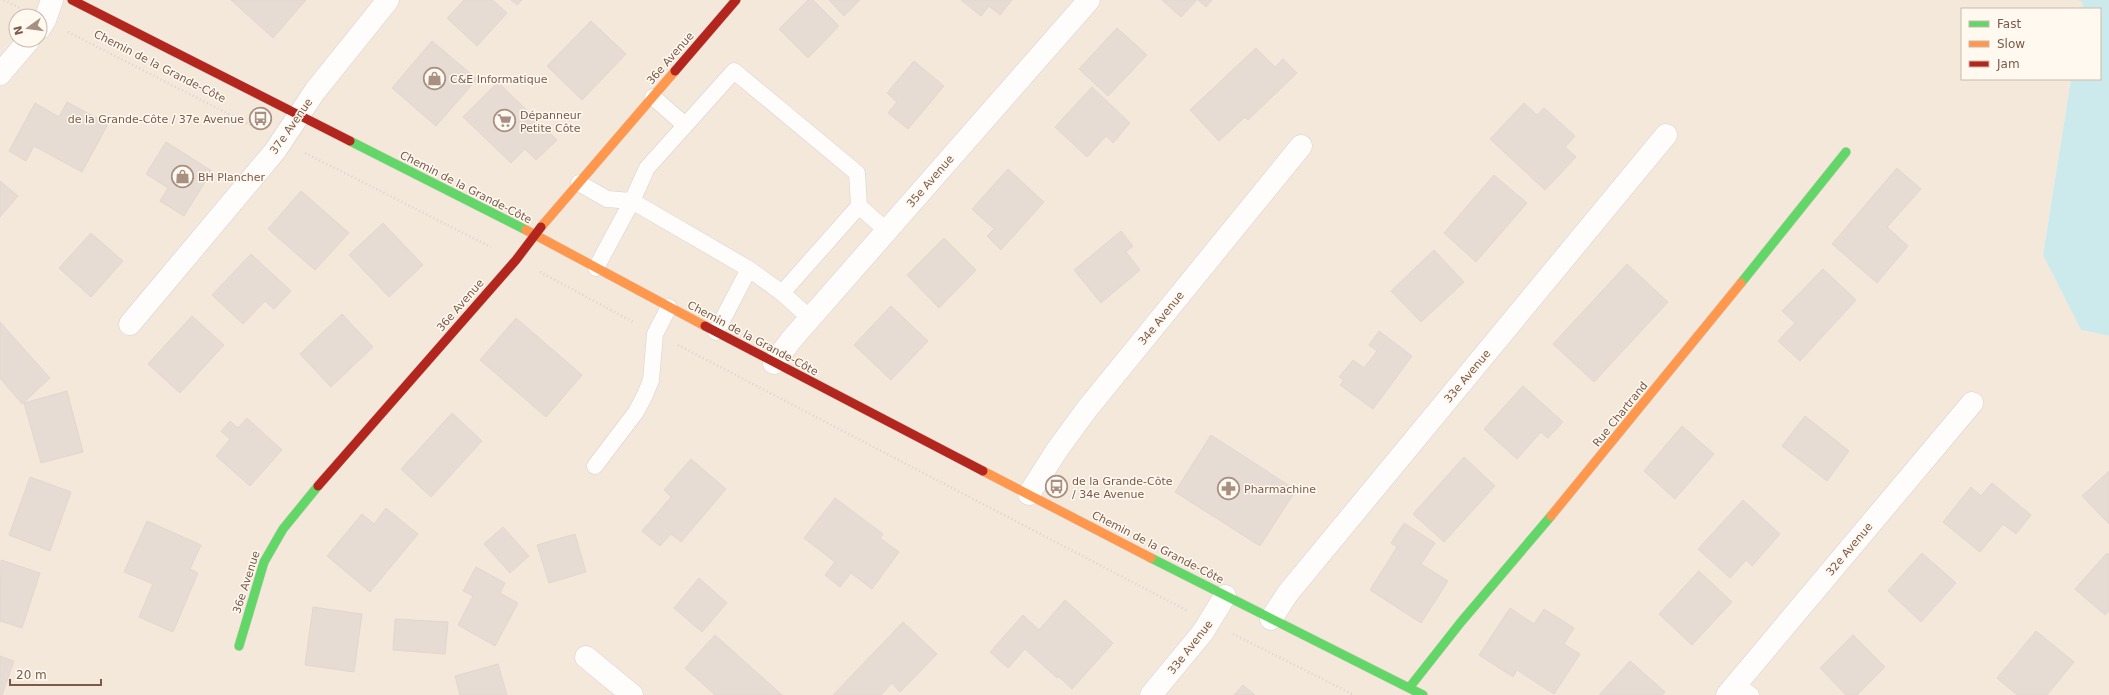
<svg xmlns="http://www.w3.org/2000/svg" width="2109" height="695" viewBox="0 0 2109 695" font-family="'DejaVu Sans',sans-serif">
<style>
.residential{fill:#f4e8db;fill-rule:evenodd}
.water{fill:#cceaec}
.building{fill:#e6dcd4;stroke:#e3d6ce}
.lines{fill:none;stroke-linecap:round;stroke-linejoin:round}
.lane-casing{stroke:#d9d0ca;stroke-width:17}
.street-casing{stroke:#d9d0ca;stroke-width:23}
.fast-casing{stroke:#dad0ca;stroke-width:10}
.slow-casing{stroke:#dad0ca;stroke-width:10}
.jam-casing{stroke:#dad0ca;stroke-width:10}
.path{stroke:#dcd2ce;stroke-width:2.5;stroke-dasharray:1 3;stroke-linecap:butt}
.lane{stroke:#fefdfc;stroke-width:16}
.street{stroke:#fefdfc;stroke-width:22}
.fast{stroke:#63d668;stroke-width:9}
.slow{stroke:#ff974d;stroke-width:9}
.jam{stroke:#b3261e;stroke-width:9}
.labels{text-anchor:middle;stroke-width:3;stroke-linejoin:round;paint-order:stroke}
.street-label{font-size:11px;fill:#7c5948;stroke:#fff9f0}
.poi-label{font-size:11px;fill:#7c5948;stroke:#fff9f0;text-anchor:start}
</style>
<rect width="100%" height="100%" fill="#f9f4ed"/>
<path class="residential" d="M0,0H2078L2083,3L2082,9H1962V79H2071L2043,255L2081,330L2109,336V695H0ZM16,16H40V40H16Z"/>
<path class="water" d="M2078,0H2109V336L2081,330L2043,255L2071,79H2100V9H2082L2083,3Z"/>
<path class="building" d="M231,0H306L273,38Z
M464,0H493L507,13L477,46L447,18Z
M511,0H522L517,5Z
M808,0H813L839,26L808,58L779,29Z
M829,0H860L844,16Z
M961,0H1012L1000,15L989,6L981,16Z
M1162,0H1197L1181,17Z
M1198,0H1212L1206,7Z
M591,21L626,54L582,100L547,66Z
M1117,28L1147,55L1108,96L1079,69Z
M432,41L477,79L436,126L392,88Z
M1256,48L1275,67L1283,59L1297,73L1248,120L1245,117L1219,141L1190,110Z
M914,61L944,86L908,129L888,113L897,102L887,93Z
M498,82L557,140L536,160L525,149L511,163L463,117Z
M1092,87L1130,123L1113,143L1106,136L1087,157L1055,127Z
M67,102L108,124L82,172L34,146L26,161L9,151L35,103L59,117Z
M1524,103L1537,115L1544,108L1575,136L1565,147L1576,157L1545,190L1490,139Z
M166,142L212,171L184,216L160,201L168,188L146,174Z
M1897,168L1921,189L1887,227L1908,246L1877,283L1832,244Z
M1008,169L1044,202L1001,250L987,236L994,229L972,209Z
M1494,175L1527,203L1476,262L1444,233Z
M0,181L18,196L0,217Z
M301,191L349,233L315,270L268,229Z
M383,223L423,265L389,297L349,255Z
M1121,231L1133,246L1126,252L1140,270L1101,303L1074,270Z
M91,233L123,261L91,297L59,268Z
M944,238L976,270L939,308L907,275Z
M1434,250L1464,282L1421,322L1391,291Z
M251,254L291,291L274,309L265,301L243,324L212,295Z
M1627,264L1668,302L1594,382L1553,344Z
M1823,269L1856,300L1800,361L1778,341L1795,323L1782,311Z
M891,306L928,341L891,380L854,345Z
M342,314L373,347L331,387L300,354Z
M192,316L224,345L180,393L148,364Z
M516,318L582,375L546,417L480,360Z
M0,322L50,378L22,404L0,378Z
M1379,331L1412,356L1373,409L1340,385L1344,380L1339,377L1353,360L1364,368L1377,351L1369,345Z
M1523,386L1563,422L1548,438L1541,432L1517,459L1484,429Z
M67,391L83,452L41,463L24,403Z
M452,413L482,441L431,497L401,469Z
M1805,416L1849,451L1827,481L1782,446Z
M247,418L282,450L250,486L216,456L230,439L221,431L230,421L238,428Z
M1682,426L1714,454L1675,499L1644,471Z
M1211,435L1296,490L1260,546L1175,492Z
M1464,457L1495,486L1444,542L1413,514Z
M691,459L726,489L681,542L671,534L660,546L642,531L671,497L664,490Z
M2109,471V524L2082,496Z
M30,477L71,492L50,551L9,535Z
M1992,483L2031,515L2016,534L2003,524L1980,552L1943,522L1971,487L1981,496Z
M835,498L883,534L880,538L899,552L872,589L851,573L840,587L825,575L835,562L804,538Z
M1743,500L1780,534L1752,566L1746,560L1730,578L1698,549Z
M386,508L418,534L370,592L327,556L362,514L374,524Z
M147,521L201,545L190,569L198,573L173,632L139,617L153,584L124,572Z
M1404,523L1435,543L1421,564L1448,581L1421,623L1370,590L1397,547L1391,543Z
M503,527L529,556L510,573L484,544Z
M575,534L586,572L549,583L537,545Z
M1922,553L1956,583L1921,622L1888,591Z
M2107,553L2109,555V611L2105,615L2075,589Z
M1,560L40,573L22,628L0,621Z
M476,567L505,583L500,593L518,603L495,646L458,625L473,596L463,591Z
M1699,571L1732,602L1692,645L1659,614Z
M699,578L727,603L702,632L674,608Z
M1065,600L1113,643L1072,689L1058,676L1057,678L1025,649L1008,668L990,652L1023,615L1039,630Z
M313,607L362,614L354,672L305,665Z
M1510,608L1534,624L1544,609L1574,628L1564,644L1580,654L1554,694L1517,670L1513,677L1479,655Z
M395,619L448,622L445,654L393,650Z
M903,622L937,654L900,692L892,683L881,695H833Z
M2036,631L2074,662L2047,695H2017L1997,678Z
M715,635L782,695H715L685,668Z
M1853,635L1885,667L1857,695H1846L1820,668Z
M0,656L14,661L2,695H0Z
M1630,661L1665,692L1662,695H1599Z
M498,664L507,695H460L455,676Z
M1243,685L1255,695H1234Z"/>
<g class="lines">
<defs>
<path id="lane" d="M653,97L685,125
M579,183L607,199L632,201L647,168L734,71L857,173L859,206L782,293L749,269
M859,206L887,231
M596,268L632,201L749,269L716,332
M782,293L810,318
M595,466L636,412L645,395L651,380L655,334L669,307
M1736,684L1751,695"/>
<path id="street" d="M40,28L45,20L52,0
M0,74L29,40
M130,324L275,151L315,91L388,0
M774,363L791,340L1089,0
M1029,494L1057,450L1087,409L1301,146
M1271,619L1288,593L1666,135
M586,657L632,695
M1151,695L1203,632L1225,596
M1727,695L1972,403"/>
<path id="fast" d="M350,141L526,230
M1741,283L1846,152
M1151,558L1423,695
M239,646L264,562L283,529L318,486
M1409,688L1461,622L1551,516"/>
<path id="slow" d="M541,227L675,71
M526,230L705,326
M983,471L1151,558
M1551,516L1741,283"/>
<path id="jam" d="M72,0L350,141
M675,71L736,0
M705,326L983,471
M318,486L516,260L541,227"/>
</defs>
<use href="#lane" class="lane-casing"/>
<use href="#street" class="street-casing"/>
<use href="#fast" class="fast-casing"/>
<use href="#slow" class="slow-casing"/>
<use href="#jam" class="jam-casing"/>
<path class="path" d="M4,0L22,9
M68,32L258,129
M305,153L491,247
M540,272L635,323
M678,345L1186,610
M1233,634L1354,695"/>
<use href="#lane" class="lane"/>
<use href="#street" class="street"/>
<use href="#fast" class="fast"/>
<use href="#slow" class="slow"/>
<use href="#jam" class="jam"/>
</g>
<defs>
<symbol id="shop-ring" viewBox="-11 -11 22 22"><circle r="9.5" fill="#fff9f0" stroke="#a88f82" stroke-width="1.5"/><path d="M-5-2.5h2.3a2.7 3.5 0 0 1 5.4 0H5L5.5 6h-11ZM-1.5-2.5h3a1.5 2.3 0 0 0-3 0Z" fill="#a88f82"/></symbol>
<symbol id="bus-ring" viewBox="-11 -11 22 22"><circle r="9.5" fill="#fff9f0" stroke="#a88f82" stroke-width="1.5"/><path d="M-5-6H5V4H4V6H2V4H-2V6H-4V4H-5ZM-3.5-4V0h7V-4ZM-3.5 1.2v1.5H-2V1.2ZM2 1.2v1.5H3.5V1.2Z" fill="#a88f82"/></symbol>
<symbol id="supermarket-ring" viewBox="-11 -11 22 22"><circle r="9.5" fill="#fff9f0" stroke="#a88f82" stroke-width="1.5"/><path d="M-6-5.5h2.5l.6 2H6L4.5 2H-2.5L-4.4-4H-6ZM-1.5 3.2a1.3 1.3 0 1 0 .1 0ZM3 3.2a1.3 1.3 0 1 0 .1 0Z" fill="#a88f82"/></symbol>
<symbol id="pharmacy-ring" viewBox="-11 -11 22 22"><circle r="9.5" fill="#fff9f0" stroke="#a88f82" stroke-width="1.5"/><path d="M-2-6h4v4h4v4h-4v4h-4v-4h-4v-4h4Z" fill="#a88f82"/></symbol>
</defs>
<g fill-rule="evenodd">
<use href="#shop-ring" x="422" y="66" width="25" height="25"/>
<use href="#bus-ring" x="248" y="106" width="25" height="25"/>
<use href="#supermarket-ring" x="492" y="108" width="25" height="25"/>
<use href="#shop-ring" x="170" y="164" width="25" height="25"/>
<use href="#bus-ring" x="1044" y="474" width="25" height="25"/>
<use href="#pharmacy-ring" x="1216" y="476" width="25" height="25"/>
</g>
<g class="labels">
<g class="street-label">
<text transform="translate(670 58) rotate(-49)" y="4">36e Avenue</text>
<text transform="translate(160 66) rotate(27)" y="4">Chemin de la Grande-Côte</text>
<text transform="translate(291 126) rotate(-55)" y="4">37e Avenue</text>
<text transform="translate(930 181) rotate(-49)" y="4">35e Avenue</text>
<text transform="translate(466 187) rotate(27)" y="4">Chemin de la Grande-Côte</text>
<text transform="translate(460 305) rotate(-49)" y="4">36e Avenue</text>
<text transform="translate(1161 318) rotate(-51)" y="4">34e Avenue</text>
<text transform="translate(753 338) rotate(28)" y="4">Chemin de la Grande-Côte</text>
<text transform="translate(1467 376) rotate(-50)" y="4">33e Avenue</text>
<text transform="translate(1620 414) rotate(-51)" y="4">Rue Chartrand</text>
<text transform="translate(1158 547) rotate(27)" y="4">Chemin de la Grande-Côte</text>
<text transform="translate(1849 549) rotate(-50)" y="4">32e Avenue</text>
<text transform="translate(246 582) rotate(-72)" y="4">36e Avenue</text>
<text transform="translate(1190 647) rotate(-52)" y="4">33e Avenue</text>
</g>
<g class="poi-label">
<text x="450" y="83">C&amp;E Informatique</text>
<text x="520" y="119">Dépanneur<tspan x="520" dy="13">Petite Côte</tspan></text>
<text x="244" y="123" text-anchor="end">de la Grande-Côte / 37e Avenue</text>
<text x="198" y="181">BH Plancher</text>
<text x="1072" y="485">de la Grande-Côte<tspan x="1072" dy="13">/ 34e Avenue</tspan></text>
<text x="1244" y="493">Pharmachine</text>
</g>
</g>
<rect x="1961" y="8" width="140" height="72" fill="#fff9f0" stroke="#cbb9ad"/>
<rect x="1969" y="21" width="20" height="6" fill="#63d668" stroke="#cbb9ad"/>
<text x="1997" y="28" font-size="12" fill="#7c5948">Fast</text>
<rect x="1969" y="41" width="20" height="6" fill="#ff974d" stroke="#cbb9ad"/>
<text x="1997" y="48" font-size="12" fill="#7c5948">Slow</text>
<rect x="1969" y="61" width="20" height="6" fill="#b3261e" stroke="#cbb9ad"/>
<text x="1997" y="68" font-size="12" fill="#7c5948">Jam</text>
<g transform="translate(28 28) rotate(256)"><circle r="19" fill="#fff9f0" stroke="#cbb9ad"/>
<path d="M0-3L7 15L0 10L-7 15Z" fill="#a88f82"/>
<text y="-6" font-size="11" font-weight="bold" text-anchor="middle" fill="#7c5948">N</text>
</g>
<path d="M10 679v6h91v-6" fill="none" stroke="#7c5948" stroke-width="2"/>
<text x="16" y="679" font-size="12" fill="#7c5948" stroke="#fff9f0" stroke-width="3" paint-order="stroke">20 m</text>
</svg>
